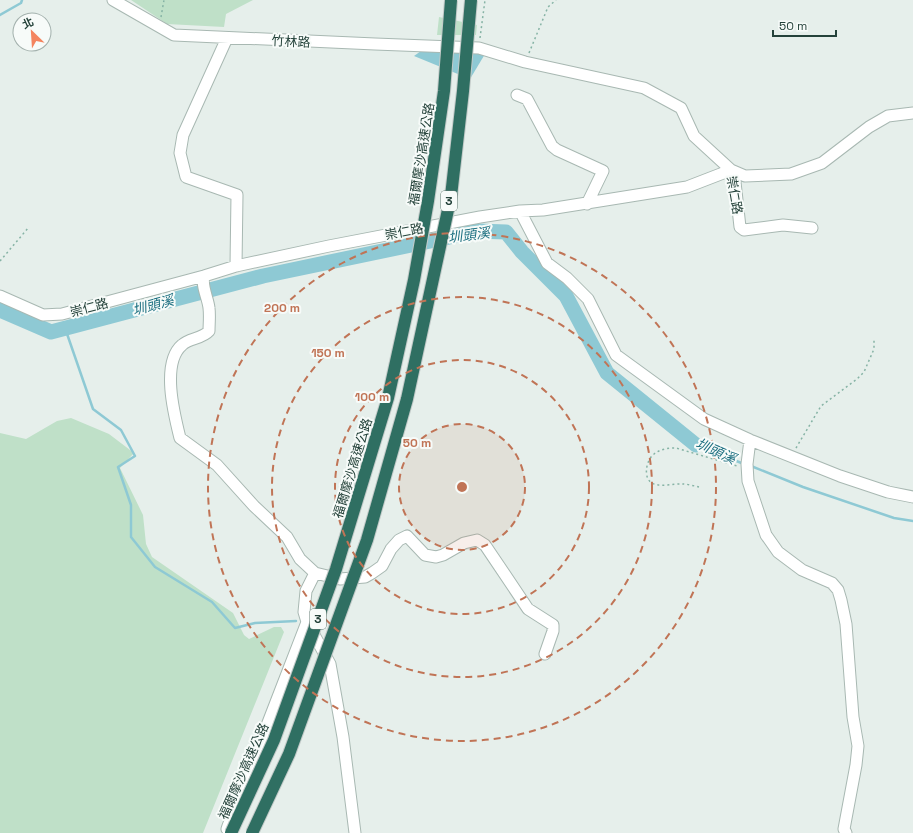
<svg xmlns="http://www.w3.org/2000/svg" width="913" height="833" viewBox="0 0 913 833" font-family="'Space Grotesk','Noto Sans TC',sans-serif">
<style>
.green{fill:#bfe0c8}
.water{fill:#8ec9d4}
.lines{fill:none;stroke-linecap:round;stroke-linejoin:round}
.stream{stroke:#8ec9d4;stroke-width:2.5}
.river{stroke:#8ec9d4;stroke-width:15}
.minor-casing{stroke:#a8b8b2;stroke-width:13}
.path{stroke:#86b3a5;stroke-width:1.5;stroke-dasharray:2 3;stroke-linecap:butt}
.minor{stroke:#fff;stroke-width:11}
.highway-bridge-casing{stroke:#c2cac8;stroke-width:14;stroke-linecap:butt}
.highway-bridge{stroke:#2f6f62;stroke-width:12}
.ring{fill:none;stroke:#c07456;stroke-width:2;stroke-dasharray:7 5}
.labels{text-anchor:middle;stroke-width:4;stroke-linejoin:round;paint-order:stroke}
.shield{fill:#f7fbf9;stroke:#637a73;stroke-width:1}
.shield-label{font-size:12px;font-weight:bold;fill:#24423a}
.street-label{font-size:13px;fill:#24423a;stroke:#f7fbf9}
.water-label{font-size:14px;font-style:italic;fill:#1c6f80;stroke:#f7fbf9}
.centre{fill:#c07456;stroke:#f7fbf9;stroke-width:2}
.ring-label{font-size:12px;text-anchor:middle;font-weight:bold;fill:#c07456;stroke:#f7fbf9;stroke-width:4;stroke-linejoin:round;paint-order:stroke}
</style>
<rect width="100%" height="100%" fill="#e6efeb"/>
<path class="green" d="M131,0H253L226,14L224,27L167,24Z
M439,17L477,25L476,35H437Z
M71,418L109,434L134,453L120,468L143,515L146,544L152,557L233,613L244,635L249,639L274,627H281L284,632L203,833H0V433L26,439L57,421Z"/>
<path class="water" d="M421,51L485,54L470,79L414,56Z"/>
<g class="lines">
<path class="stream" d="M0,15L21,3L22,0
M65,328L93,409L121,430L135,456L118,467L131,505V537L155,567L212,602L235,628L255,623L296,621
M696,445L744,464
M751,466L803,487L894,518L913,521"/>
<path class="river" d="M0,310L51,332L263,276L478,231L506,232L522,252L566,296L607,373L696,445"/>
<defs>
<path id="minor" d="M113,0L174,35L375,44L479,48L525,62L644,88L681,108L694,136L731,170L745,176L791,174L822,163L869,127L888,116L913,113
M227,38L183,135L180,153L186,177L237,195L236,266
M517,95L527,99L552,146L557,150L603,171L587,204
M520,211L547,263L567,278L588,299L616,355L704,419L750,440L840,476L888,492L913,497
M204,276C201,286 208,298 209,308C210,316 209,324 209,331C202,339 189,338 182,345C161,363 174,414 180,438L217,465L254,506L287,537L300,559L315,573L340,579L365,577L372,573L382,566L391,549L399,540L407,536L425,555L436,557L443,555L464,543L477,540L485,545L528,609L553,625V631L545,654
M0,296L43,315L62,314L204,276L236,266L329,246L480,217L520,211L543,210L687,187L731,170L735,182L740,227L744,230L783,225L812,228
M750,440L747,464L748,481L766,535L778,552L802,570L832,583L838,590L841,600L846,624L853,717L858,746L856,765L844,829L846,833
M315,573L306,591L304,612L307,622L330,664L343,737L355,833
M231,833L227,829L228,826L307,622"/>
</defs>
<use href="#minor" class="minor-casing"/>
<path class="path" d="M161,17L164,0
M480,38L485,0
M529,53L548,7L556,0
M0,261L29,227
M796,448L821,406L857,379L864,372L874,349V340
M699,487C694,486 688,484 683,484C674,483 661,488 652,483C643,478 646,461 653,455C659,449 668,448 676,448L737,466"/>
<use href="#minor" class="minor"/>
<defs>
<path id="highway-bridge" d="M231,833L274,740L336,569L388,398L414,280L428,201L444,91L451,0
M252,833L289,754L367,540L407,399L451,196L463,91L471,0"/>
</defs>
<use href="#highway-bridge" class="highway-bridge-casing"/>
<use href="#highway-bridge" class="highway-bridge"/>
</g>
<circle cx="462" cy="487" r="63" fill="#c07456" fill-opacity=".12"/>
<g class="ring">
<circle cx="462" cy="487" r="63"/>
<circle cx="462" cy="487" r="127"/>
<circle cx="462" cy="487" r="190"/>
<circle cx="462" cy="487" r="254"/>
</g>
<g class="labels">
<g class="shield">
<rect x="441" y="191" width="16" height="20" rx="3"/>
<rect x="310" y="609" width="16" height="20" rx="3"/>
</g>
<g class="shield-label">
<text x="449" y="205">3</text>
<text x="318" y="623">3</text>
</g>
<g class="street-label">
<text transform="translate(291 41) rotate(3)" y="5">竹林路</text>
<text transform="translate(421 154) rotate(-81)" y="5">福爾摩沙高速公路</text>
<text transform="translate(735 195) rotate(80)" y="5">崇仁路</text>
<text transform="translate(404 231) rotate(-11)" y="5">崇仁路</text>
<text transform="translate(89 307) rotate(-15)" y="5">崇仁路</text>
<text transform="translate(352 468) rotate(-73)" y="5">福爾摩沙高速公路</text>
<text transform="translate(243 771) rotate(-66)" y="5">福爾摩沙高速公路</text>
</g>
<g class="water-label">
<text transform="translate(469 235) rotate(-7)" y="5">圳頭溪</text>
<text transform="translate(153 305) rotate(-15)" y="5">圳頭溪</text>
<text transform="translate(716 451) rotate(24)" y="5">圳頭溪</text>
</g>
</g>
<circle cx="462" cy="487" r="6" class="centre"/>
<g class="ring-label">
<text x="282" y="312">200 m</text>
<text x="328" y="357">150 m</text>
<text x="372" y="401">100 m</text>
<text x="417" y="447">50 m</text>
</g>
<g transform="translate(32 32) rotate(335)"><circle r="19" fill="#f7fbf9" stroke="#a3b1ad"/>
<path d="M0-3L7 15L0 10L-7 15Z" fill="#f4845f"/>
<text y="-6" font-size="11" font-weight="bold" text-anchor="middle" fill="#24423a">北</text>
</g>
<path d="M773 30v6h63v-6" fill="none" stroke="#24423a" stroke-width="2"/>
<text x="779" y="30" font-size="12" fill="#24423a" stroke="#f7fbf9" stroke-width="3" paint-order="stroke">50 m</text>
</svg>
